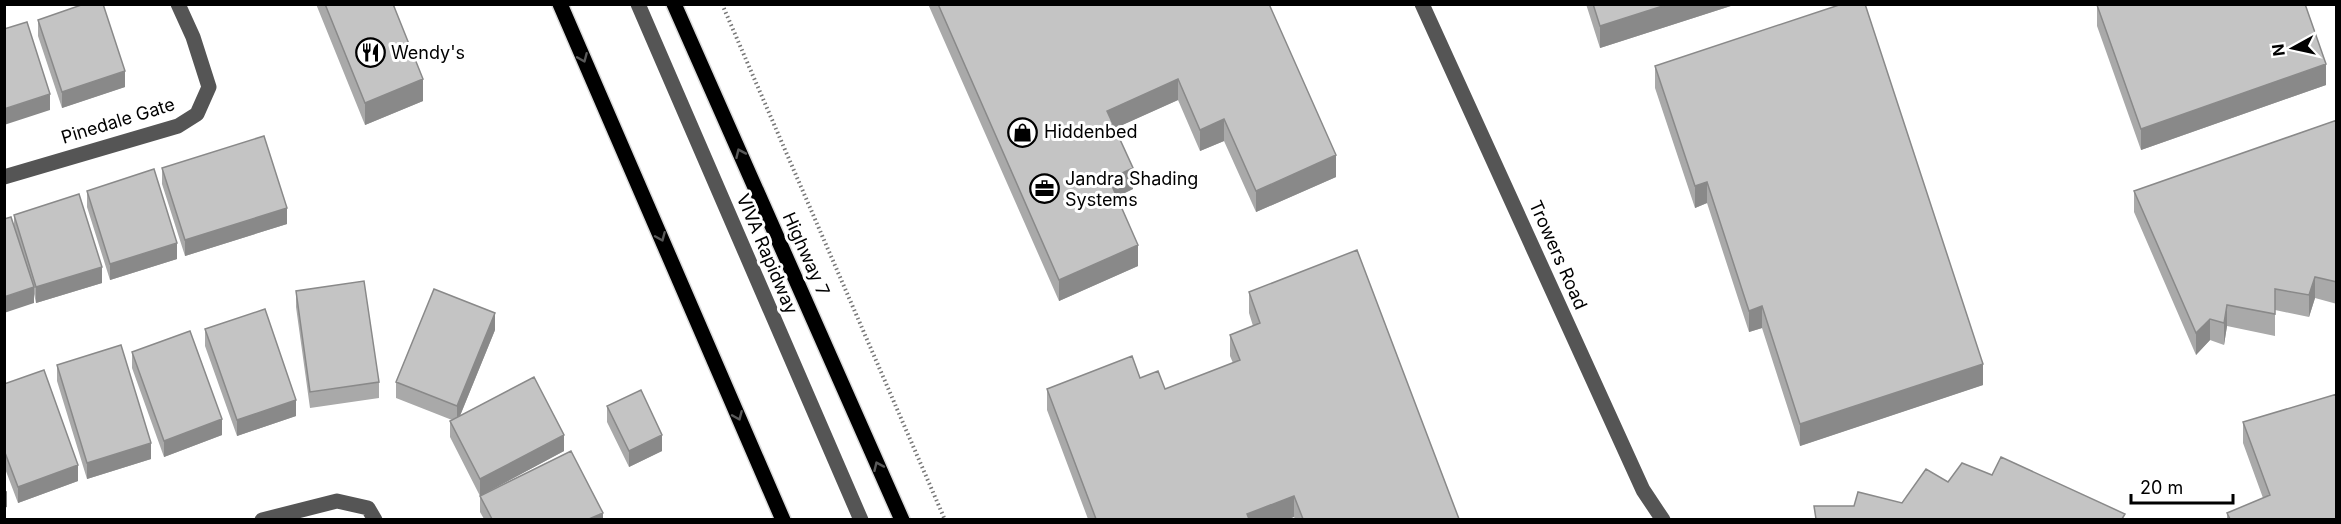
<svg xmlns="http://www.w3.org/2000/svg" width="2341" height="524" viewBox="0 0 2341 524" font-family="Inter,sans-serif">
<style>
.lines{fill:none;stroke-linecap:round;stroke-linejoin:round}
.major-casing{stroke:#dbdbdb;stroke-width:18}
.path{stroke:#777;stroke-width:4;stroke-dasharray:1.5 3;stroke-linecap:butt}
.minor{stroke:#555;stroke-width:15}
.major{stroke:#000;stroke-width:15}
.wall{fill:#a9a9a9}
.shaded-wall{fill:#898989}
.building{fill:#c4c4c4;stroke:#898989;stroke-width:1.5}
.oneway{stroke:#595959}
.labels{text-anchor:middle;stroke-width:6;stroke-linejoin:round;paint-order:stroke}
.poi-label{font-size:18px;fill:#000;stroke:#fff;text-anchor:start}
.street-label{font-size:18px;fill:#000;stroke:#fff}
</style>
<rect width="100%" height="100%" fill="#fff"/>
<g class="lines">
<defs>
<path id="major" d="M560,4L783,520
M674,4L902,520"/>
</defs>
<use href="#major" class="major-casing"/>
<path class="path" d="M722,4L945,520"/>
<path class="minor" d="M638,4L861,520
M1422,4L1643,490L1663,520
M4,177L178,126L197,114L209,87L193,37L178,4
M262,520L337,501L368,508L375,520"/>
<use href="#major" class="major"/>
</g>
<path class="wall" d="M316,4H393L423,101L365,125Z
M928,4H1269L1336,177L1256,212L1224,141L1200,151L1178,100L1115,128L1133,189L1117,197L1138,266L1059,301Z
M1586,4H1737L1600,48Z
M2097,5L2326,85L2141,150L2097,26Z
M38,20L125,87L62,108L38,36Z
M1655,66L1983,385L1800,446L1762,328L1749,332L1707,203L1695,208L1655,88Z
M2337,120V304L2315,298L2309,317L2275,310V336L2227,326L2224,345L2210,340L2196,355L2134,212V191Z
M162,168L287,224L185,256L162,184Z
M87,191L177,259L110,280L87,207Z
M14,215L102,283L36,303L34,294V303L14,227Z
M296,291L379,382V398L310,408L296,307Z
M1249,292L1459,519H1295L1294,517L1288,519H1088L1047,410V389L1140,378L1165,389L1233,363L1230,356V335L1253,326L1249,313Z
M205,329L296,416L237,436L205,346Z
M495,330L460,416L564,451L480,496L450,437V421L452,420L396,398V382Z
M132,352L222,435L164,457L132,368Z
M57,365L151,459L87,479L57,381Z
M4,384L78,481L18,503L4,466Z
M607,406L662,451L629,467L607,422Z
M2243,422L2337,519H2227V513L2263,498L2243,443Z
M480,496L603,519H484L480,512Z"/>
<path class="shaded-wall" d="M1669,4H1737L1600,48V26Z
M2326,64V85L2141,150V129Z
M125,71V87L62,108V92Z
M423,79V101L365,125V103Z
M1178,79V100L1107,132V111Z
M50,94V110L4,125V109Z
M1224,119V141L1200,151V130Z
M1336,155V177L1256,212V191Z
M1133,168V189L1109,200V179Z
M1707,182V203L1695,208V186Z
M287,208V224L185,256V240Z
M177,243V259L110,280V264Z
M1138,245V266L1059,301V280Z
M102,267V283L36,303V287Z
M2315,277V298L2309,317V295Z
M34,287V303L4,313V297Z
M2227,305V326L2224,345V323Z
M1762,306V328L1749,332V311Z
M495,313V330L457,423V406Z
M2210,319V340L2196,355V333Z
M1983,364V385L1800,446V424Z
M296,400V416L237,436V420Z
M222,419V435L164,457V441Z
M564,435V451L480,496V479Z
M662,435V451L629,467V451Z
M151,443V459L87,479V463Z
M78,465V481L18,503V487Z
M7,491V507L4,508V492Z
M1294,496V517L1288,519H1247V514Z
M603,513V519H589Z"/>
<path class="building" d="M84,4H103L125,71L62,92L38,20Z
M325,4H393L423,79L365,103Z
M938,4H1269L1336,155L1256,191L1224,119L1200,130L1178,79L1107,111L1133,168L1109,179L1138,245L1059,280Z
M1593,4H1669L1600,26Z
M1842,4H1865L1983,364L1800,424L1762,306L1749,311L1707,182L1695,186L1655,66Z
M2098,4H2305L2326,64L2141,129L2097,5Z
M27,22L50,94L4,109V29Z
M2337,120V282L2315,277L2309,295L2275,289V314L2227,305L2224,323L2210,319L2196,333L2134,191Z
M264,136L287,208L185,240L162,168Z
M154,169L177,243L110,264L87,191Z
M79,194L102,267L36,287L14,215Z
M11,217L34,287L4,297V219Z
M1357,250L1459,519H1303L1294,496L1247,514L1249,519H1096L1047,389L1132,356L1140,378L1158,371L1165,389L1240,360L1230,335L1260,323L1249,292Z
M364,281L379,382L310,392L296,291Z
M434,289L495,313L457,406L396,382Z
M265,309L296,400L237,420L205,329Z
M190,331L222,419L164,441L132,352Z
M121,345L151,443L87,463L57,365Z
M44,370L78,465L18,487L4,450V384Z
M534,377L564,435L480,479L450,421Z
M641,390L662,435L629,451L607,406Z
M2337,394V519H2230L2227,513L2270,495L2243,422Z
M571,451L603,513L589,519H492L480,496Z
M2001,457L2125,514L2122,519H1816L1814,506H1854L1858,492L1902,503L1926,469L1948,482L1962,463L1992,475Z"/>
<defs><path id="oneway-chevron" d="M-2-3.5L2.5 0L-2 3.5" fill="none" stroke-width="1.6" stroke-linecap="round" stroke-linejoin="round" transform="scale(1.5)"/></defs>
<g class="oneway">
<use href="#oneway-chevron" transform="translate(583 58) rotate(67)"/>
<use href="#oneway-chevron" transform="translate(740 153) rotate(-114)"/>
<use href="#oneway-chevron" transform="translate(661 237) rotate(67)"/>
<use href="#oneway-chevron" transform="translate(738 416) rotate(67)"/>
<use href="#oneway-chevron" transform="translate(878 466) rotate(-114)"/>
</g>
<defs>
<symbol id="restaurant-ring" viewBox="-11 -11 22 22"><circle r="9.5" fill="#fff" stroke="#000" stroke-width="1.5"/><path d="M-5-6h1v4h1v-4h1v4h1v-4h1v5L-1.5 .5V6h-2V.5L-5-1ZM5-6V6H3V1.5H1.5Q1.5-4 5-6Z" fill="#000"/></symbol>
<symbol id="shop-ring" viewBox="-11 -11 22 22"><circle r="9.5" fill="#fff" stroke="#000" stroke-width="1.5"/><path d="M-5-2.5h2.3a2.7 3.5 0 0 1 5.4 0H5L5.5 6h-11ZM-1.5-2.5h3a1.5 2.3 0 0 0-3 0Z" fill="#000"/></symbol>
<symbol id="office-ring" viewBox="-11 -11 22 22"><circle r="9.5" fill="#fff" stroke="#000" stroke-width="1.5"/><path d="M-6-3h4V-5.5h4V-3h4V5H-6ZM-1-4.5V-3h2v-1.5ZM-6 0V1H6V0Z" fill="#000"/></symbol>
</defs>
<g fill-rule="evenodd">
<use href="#restaurant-ring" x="354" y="36" width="33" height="33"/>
<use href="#shop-ring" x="1006" y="116" width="33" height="33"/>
<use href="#office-ring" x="1028" y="172" width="33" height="33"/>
</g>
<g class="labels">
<g class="poi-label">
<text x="391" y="59">Wendy's</text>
<text x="1044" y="138">Hiddenbed</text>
<text x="1065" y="185">Jandra Shading<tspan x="1065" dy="21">Systems</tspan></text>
</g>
<g class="street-label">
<text transform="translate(118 121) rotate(-17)" y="6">Pinedale Gate</text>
<text transform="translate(767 254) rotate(67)" y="6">VIVA Rapidway</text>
<text transform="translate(806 254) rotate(66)" y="6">Highway 7</text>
<text transform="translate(1558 255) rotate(66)" y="6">Trowers Road</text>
</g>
</g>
<rect width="2341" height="524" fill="none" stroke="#000000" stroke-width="12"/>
<g transform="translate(2293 48) rotate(262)" stroke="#ffffff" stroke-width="4.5" paint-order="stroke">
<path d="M0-4.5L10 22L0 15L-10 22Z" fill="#000000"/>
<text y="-9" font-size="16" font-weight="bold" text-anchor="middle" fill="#000000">N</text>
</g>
<path d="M2131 494v9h102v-9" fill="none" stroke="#000000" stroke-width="3"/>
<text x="2140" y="494" font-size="18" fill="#000000" stroke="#ffffff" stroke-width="4.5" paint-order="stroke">20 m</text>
</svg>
